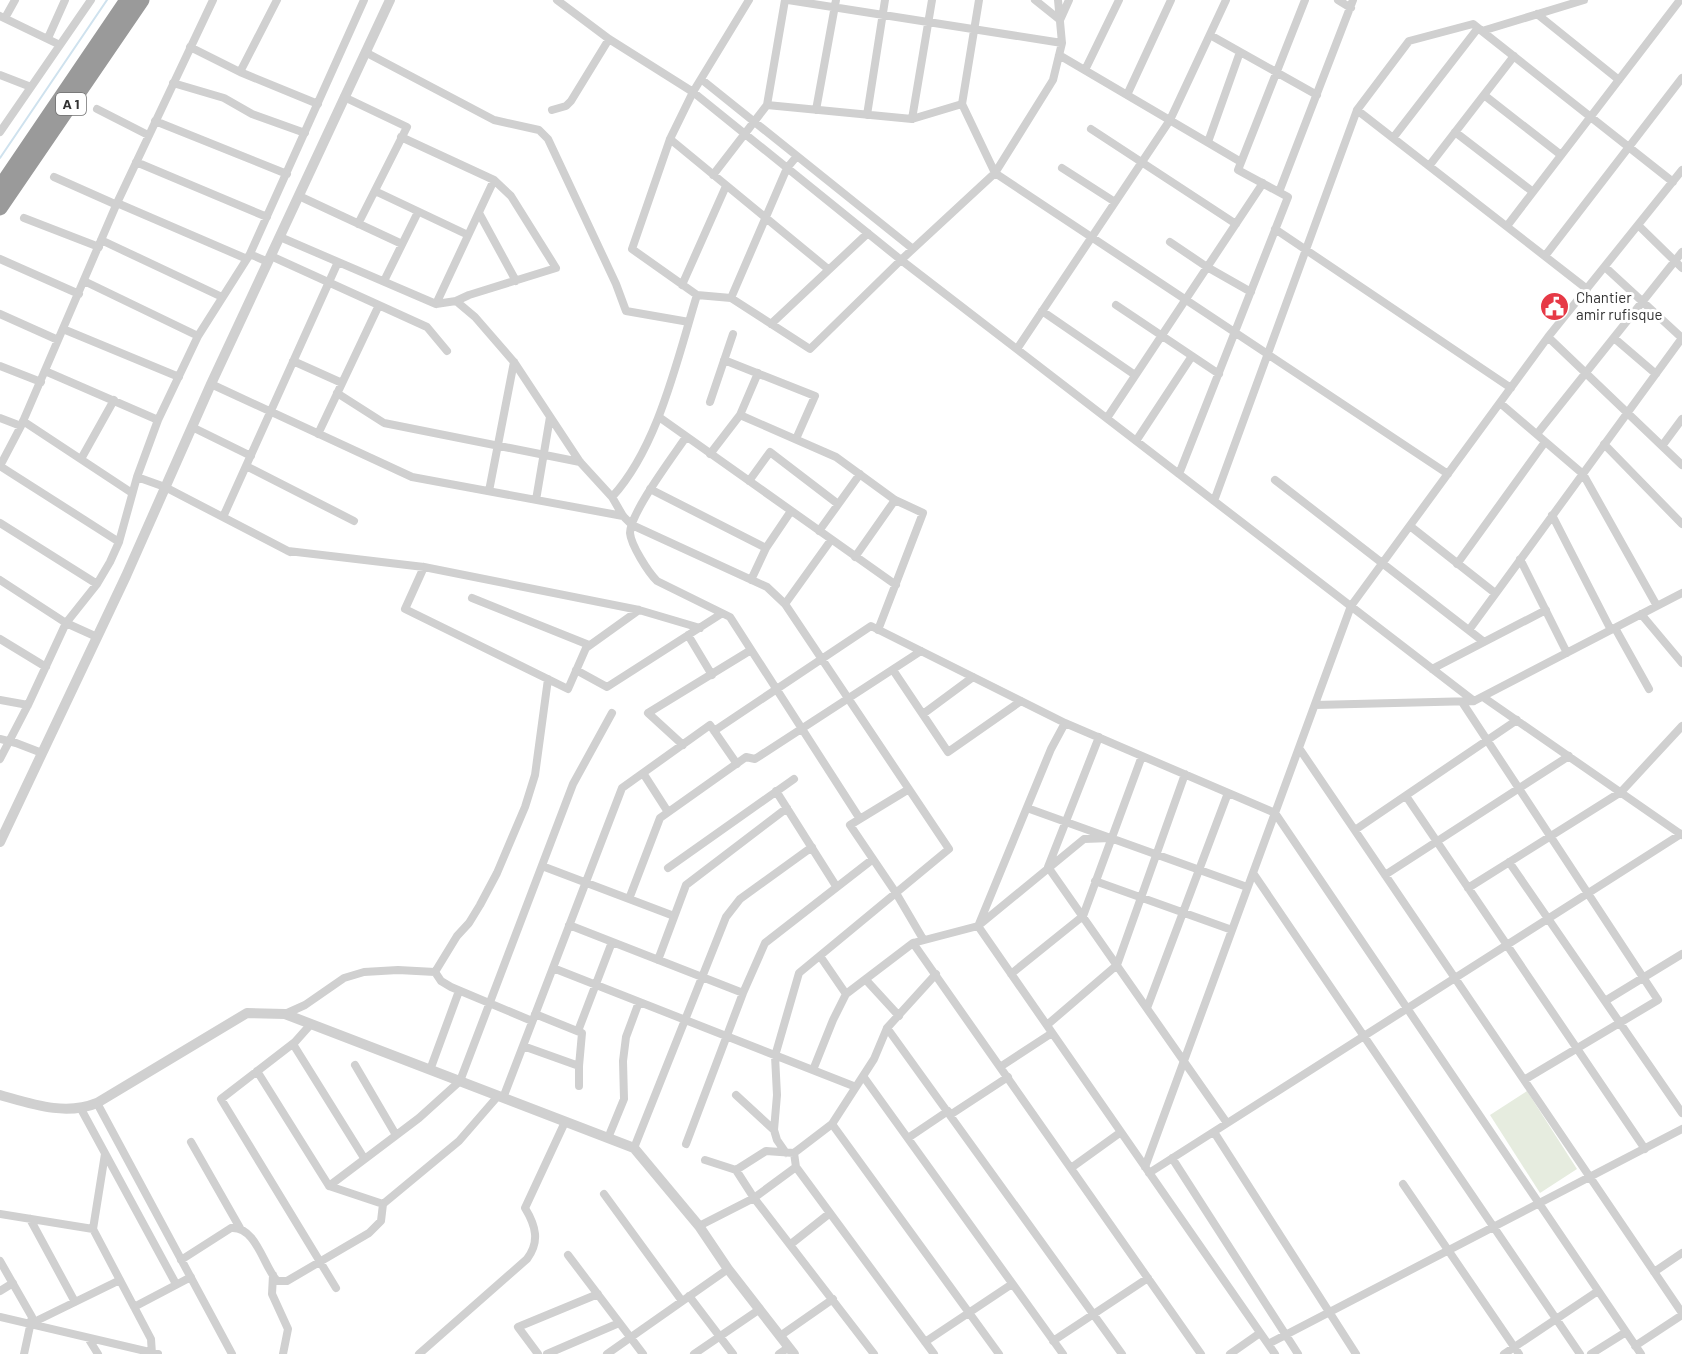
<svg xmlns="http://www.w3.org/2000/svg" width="1682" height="1354" viewBox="0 0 1682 1354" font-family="Barlow,sans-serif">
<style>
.green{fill:#e6ecdf}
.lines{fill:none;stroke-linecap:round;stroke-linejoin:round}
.stream{stroke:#cfe2ee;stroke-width:2}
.minor{stroke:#d0d0d0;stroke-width:8}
.tertiary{stroke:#d0d0d0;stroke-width:10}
.motorway{stroke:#9a9a9a;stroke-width:15}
.labels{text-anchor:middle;stroke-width:6;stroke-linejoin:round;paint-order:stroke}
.shield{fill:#fff;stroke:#707070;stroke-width:1.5}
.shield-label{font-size:14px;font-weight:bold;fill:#333}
.poi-label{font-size:15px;fill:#333;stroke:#fff;text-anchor:start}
</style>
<rect width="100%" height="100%" fill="#fff"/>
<path class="green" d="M1527,1091L1577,1169L1540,1193L1490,1115Z"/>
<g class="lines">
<path class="stream" d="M0,158L107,0"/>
<path class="minor" d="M557,0L609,39L693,92L901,260L1474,701
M749,0L693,92L670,139L632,249L697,295L731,298L810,349L901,260L995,173L1053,80L1062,43L1058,0
M788,0L1062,43
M979,0L962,104L995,173L1448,474
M1035,0L1060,20L1069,0
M1338,0L1351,8
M1537,14L1619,80
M0,16L60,45
M5,18L15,0
M1482,31L1584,0
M1210,35L1317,95
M48,38L65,0
M190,47L240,72L318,104
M365,52L494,120L539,130L548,139L616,284L626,311L689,322
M1059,55L1241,162
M1085,70L1119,0
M240,72L277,0
M0,75L31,87
M701,79L913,249
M173,83L224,98L252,114L305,133
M1127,95L1171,0
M1484,95L1561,155
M344,97L407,127L358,224
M767,105L912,119L962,104
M97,109L148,135
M552,110L566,106L571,101L609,39
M816,110L836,0
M1357,110L1587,289
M867,115L885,0
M912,119L932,0
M155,121L287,174
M1091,129L1236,224
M0,132L91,0
M1455,132L1533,192
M1393,138L1478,28
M670,139L828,269
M1208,142L1240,52
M136,162L267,217
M1429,166L1514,56
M1062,168L1115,202
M713,175L767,105L785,0
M54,177L117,205
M375,191L468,235
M1279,192L1353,0
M299,196L402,244
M117,203L247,259
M479,213L516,281
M24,218L99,247
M1638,225L1682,268
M1507,226L1680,0
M1275,229L1511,388
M280,237L436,304L456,301L469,295L556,268L511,196L494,180L401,137
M101,240L222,297
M1170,242L1207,267L1251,292
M250,254L268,262
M271,256L427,327L447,351
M1545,256L1682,78
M0,259L79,294
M1605,267L1682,338
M84,281L198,336
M384,281L418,212
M682,285L726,186
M731,298L787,168L797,156
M456,301L475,317L514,362L580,462L612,497L623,516L632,525L767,587L785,604L949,849L799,973L775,1056L777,1095L774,1130L777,1140L786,1153
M436,304L494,180
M1116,305L1219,374
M1042,311L1135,375
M0,314L58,340
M771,324L868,233
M63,329L179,377
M1548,337L1682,465
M1614,338L1656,374
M1017,349L1170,120L1226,0
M724,360L815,396L796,439
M293,361L342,383
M0,366L41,382
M45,371L158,420
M211,384L412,477L623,516
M337,393L384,423L580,462
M710,402L733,334
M1500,403L1583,474L1657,606
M740,415L836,457L895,500L923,513L878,630
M659,417L896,585
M0,418L21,426
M1107,418L1263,183
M23,421L132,493
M192,427L251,456
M318,434L379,305
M1537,434L1682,252
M686,437C674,455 630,513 630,533C631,545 648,572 657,581L730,617L860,819
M1136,441L1192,356
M1604,444L1682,524
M1662,446L1682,419
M710,454L740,415L758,373
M81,459L114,400
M246,466L354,521
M1179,474L1288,197L1238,170L1305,0
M137,477L165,487L290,552
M1275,480L1484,642
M749,481L770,452L838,504
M650,489L766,548
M489,491L514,362
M612,497C658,447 677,360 697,295
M536,500L550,417
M1214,501L1357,110L1409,41L1473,24L1673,182
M1552,515L1611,630
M223,517L338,262
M0,523L97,584
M1410,526L1495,593
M819,531L860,474
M119,542L0,466L21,426L117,203L213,0
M288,551L424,567L639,610L700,628
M855,557L895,500
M1520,559L1567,653
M1457,564L1545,442
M424,567L405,609L568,689L586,648L639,610
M0,580L66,623L97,637
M751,580L766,548L791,511
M472,598L589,645
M785,604L831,540
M1641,614L1682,663
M1615,628L1649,689
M1469,630L1682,338
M688,635L712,675
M0,639L46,667
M1432,669L1546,610
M576,670L607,687L721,614
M893,670L948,752L1021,701
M1483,697L1682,835
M0,700L28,705
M1462,702L1658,1000L1524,1080
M1315,705L1474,701L1682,593
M923,714L973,677
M714,731L871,626L1065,723L1275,813L1641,1354
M1099,737L1048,867L1227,1123
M0,739L16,743L42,753
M683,745L648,713L751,650
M1299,748L1682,1313
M0,759L28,705L66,623L97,584L110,562L119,542L137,477L158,420L198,336L250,254L364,0
M643,773L668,812
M909,789L850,825L896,893L923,939
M776,791L836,886
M1406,796L1645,1149
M1027,808L1247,887
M1355,830L1517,720
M1509,862L1682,1113
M542,866L674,916
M668,868L794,779
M1253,873L1580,1354
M1385,875L1569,756
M1095,881L1232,930
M1468,888L1621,792L1682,726
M629,899L660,818L746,757L755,759L921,651
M979,924L1051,749L1065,723
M569,925L743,993
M978,926L1275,1354
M913,943L1201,1354
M820,956L846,994
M658,960L686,885L787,808
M553,968L856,1087
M435,972L457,936L469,923L480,905L497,873L525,807L535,775L548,679
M435,972L441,981L451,987L532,1021
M1011,974L1083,916L1142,756
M866,980L899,1016
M1605,1001L1682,954
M1147,1008L1228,793
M285,1014L305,1005L344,978L364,972L398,970L435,972
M535,1014L582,1033L579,1066V1086
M311,1024L295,1042L221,1099L336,1288
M1047,1025L1117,965L1185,774
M887,1028L1122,1354
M578,1031L612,942
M293,1044L364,1158
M523,1046L579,1066
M355,1065L396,1135
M1000,1067L1052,1033
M430,1070L459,991
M813,1070L833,1020L846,994L913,943L978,926L1084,839L1111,838
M257,1071L329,1186L383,1204
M863,1076L1063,1354
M736,1095L774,1130
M503,1098L622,788L710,725L737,764
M97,1103L232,1354
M81,1109L176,1284
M950,1115L1008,1077
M832,1124L999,1354
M1214,1132L1356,1354
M608,1138L624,1099L623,1061L626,1037L639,1002
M908,1138L948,1111
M191,1142L240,1228
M686,1144L743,993L765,943L873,859
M634,1148L726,917L740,899L812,847
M794,1153L796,1167L934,1354
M105,1154L93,1229L151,1339L152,1354
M1172,1158L1298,1354
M705,1160L736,1170L754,1198L874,1354
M1145,1167L1351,606L1548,337L1682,170
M1071,1168L1121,1132
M736,1170L766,1151L794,1153L832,1124L874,1059L887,1028L936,974
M1149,1173L1681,834
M1403,1184L1519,1354
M329,1186L419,1118L460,1081L573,784L612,713
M604,1194L682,1301
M0,1214L93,1229
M30,1219L75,1302
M699,1226L754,1198L796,1167
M791,1244L830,1213
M568,1255L643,1354
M181,1260L231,1228C256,1226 263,1265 277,1281H287L369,1233L381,1221L383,1204L459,1141L498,1096
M0,1261L32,1317L24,1354
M1654,1272L1682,1253
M273,1275L272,1294L288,1329L283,1354
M0,1291L13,1283
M689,1296L733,1354
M134,1307L191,1277
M0,1317L158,1354
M30,1324L120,1280
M780,1336L833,1299
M88,1338L98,1354
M1053,1341L1148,1278
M925,1342L1012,1284
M1268,1344L1682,1129
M1635,1346L1682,1315
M419,1354L527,1259C540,1242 536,1226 525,1208L565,1122
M538,1354L518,1327L598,1294
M547,1354L619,1323
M607,1354L728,1269
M694,1354L760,1309
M779,1354L789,1347
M1230,1354L1260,1333
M1504,1354L1598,1291
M1591,1354L1626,1332"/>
<path class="tertiary" d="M0,842L126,576L211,384L390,0
M0,1095C32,1104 65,1116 97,1103L247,1013L285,1014L634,1148L699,1226L728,1269L794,1354"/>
<path class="motorway" d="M0,187L127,0
M0,208L142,0"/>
</g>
<defs>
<symbol id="civic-disc" viewBox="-11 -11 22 22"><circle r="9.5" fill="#e63946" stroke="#fff"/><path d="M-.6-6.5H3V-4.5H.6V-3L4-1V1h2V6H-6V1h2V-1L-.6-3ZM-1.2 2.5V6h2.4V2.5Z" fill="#fff"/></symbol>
</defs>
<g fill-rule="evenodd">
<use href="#civic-disc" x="1538" y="290" width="33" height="33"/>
</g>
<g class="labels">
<rect class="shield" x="56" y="93" width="30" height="22" rx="4.5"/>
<g class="shield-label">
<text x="71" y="109">A 1</text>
</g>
<g class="poi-label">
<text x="1576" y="303">Chantier<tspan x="1576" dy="17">amir rufisque</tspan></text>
</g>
</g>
</svg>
